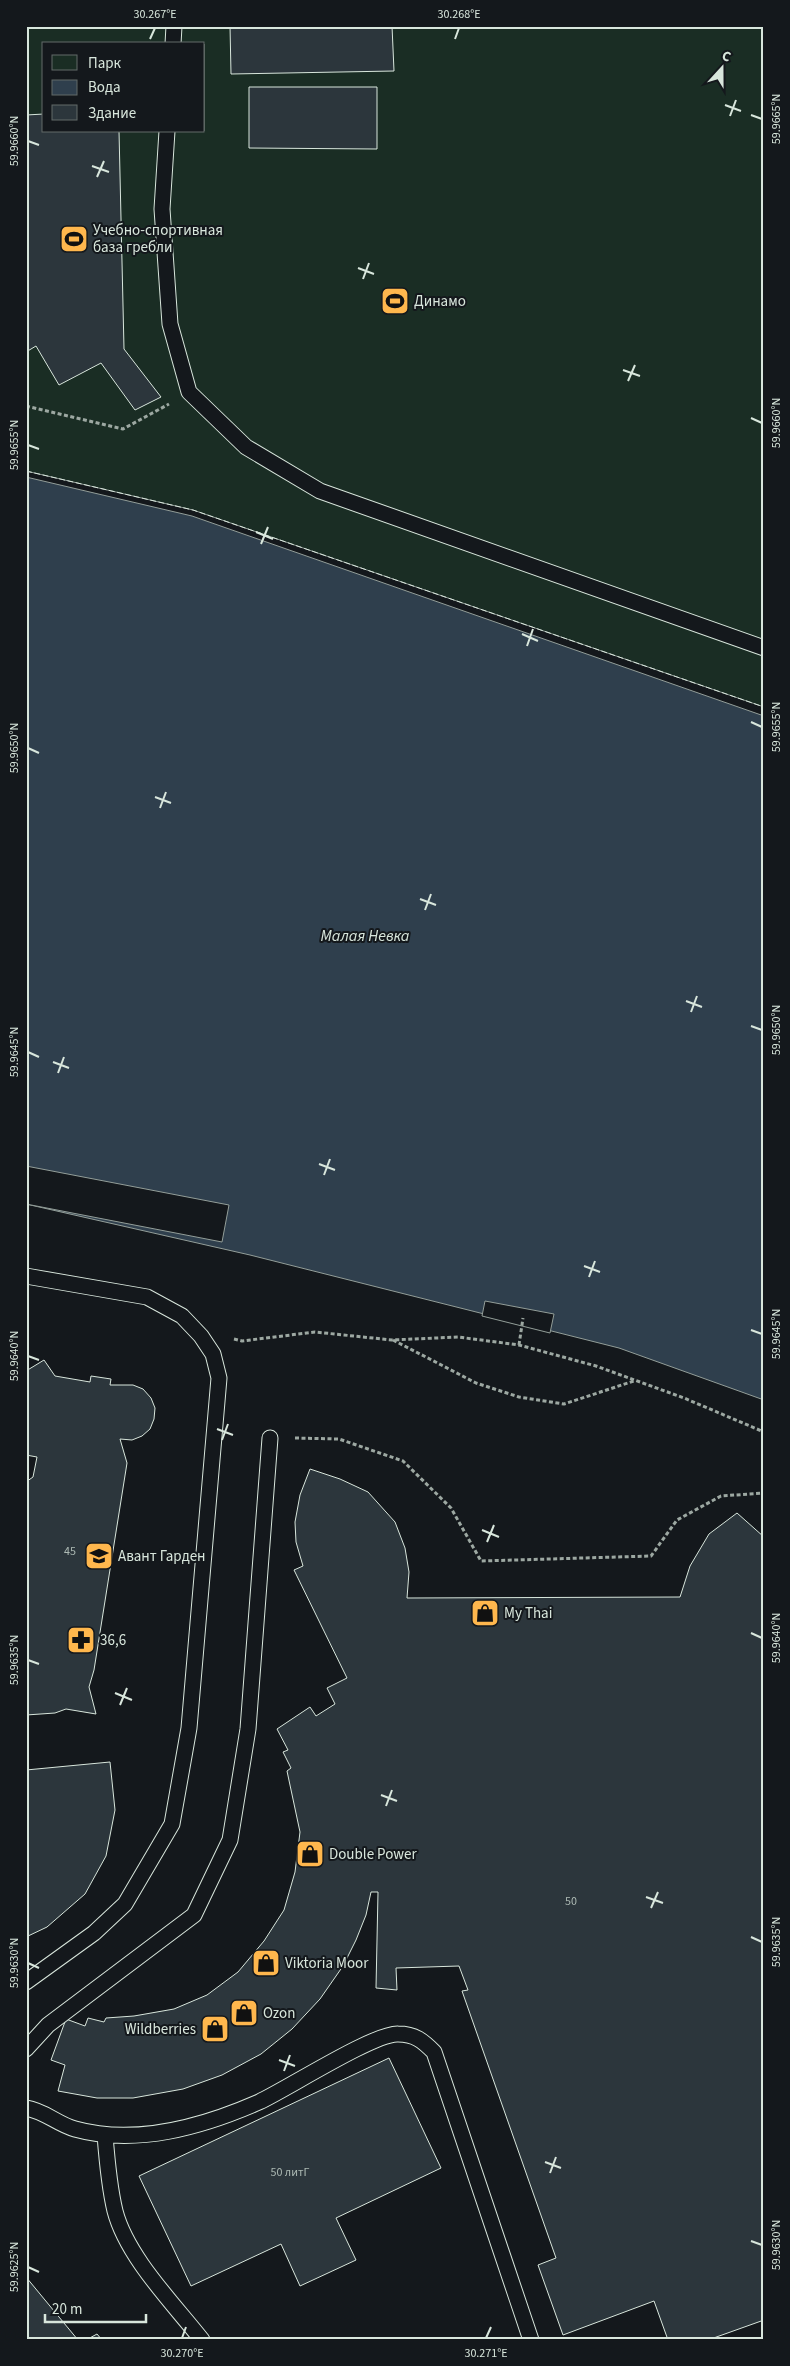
<svg xmlns="http://www.w3.org/2000/svg" width="790" height="2366" viewBox="0 0 790 2366" font-family="'Source Sans 3',sans-serif">
<style>
.green{fill:#1a2d24;stroke:#939e99;fill-rule:evenodd}
.water{fill:#2f3f4d;stroke:#939e99}
.pier{fill:#14181c;stroke:#939e99}
.building{fill:#2c363c;stroke:#d8e6dc}
.lines{fill:none;stroke-linecap:round;stroke-linejoin:round}
.lane-casing{stroke:#d8e6dc;stroke-width:17}
.path{stroke:#9da8a2;stroke-width:3;stroke-dasharray:4 2.5;stroke-linecap:butt}
.lane{stroke:#14181c;stroke-width:15}
.fence{stroke:#d8e6dc;stroke-width:1;stroke-dasharray:6 2.5;stroke-linecap:butt}
.ticks{fill:none;stroke:#d8e6dc;stroke-width:2}
.labels{text-anchor:middle;stroke-width:4;stroke-linejoin:round;paint-order:stroke}
.number-label{font-size:12px;fill:#adbab4}
.poi-label{font-size:15px;fill:#d8e6dc;stroke:#14181c;text-anchor:start}
.water-label{font-size:16px;font-style:italic;fill:#d8e6dc;stroke:#14181c}
.neatline{fill:none;stroke:#d8e6dc;stroke-width:2}
.ticks-label{font-size:12px;text-anchor:middle;fill:#d8e6dc}
</style>
<rect width="100%" height="100%" fill="#14181c"/>
<path class="green" d="M26,26H764V707L193,510L26,471ZM44,44H204V131H44Z"/>
<path class="water" d="M26,477L192,516L764,716V1400L619,1348L250,1255L26,1204Z"/>
<path class="pier" d="M26,1166L229,1205L222,1242L26,1204Z
M485,1301L554,1314L550,1333L482,1316Z"/>
<path class="building" d="M230,26H392L394,71L231,74Z
M249,87H377V149L249,148Z
M44,114V131H119L124,349L161,397L135,410L101,363L59,385L36,346L26,352V115Z
M44,1360L55,1376L90,1382L91,1376L111,1379L110,1385H133L143,1389L151,1398L155,1408L154,1419L150,1429L142,1436L132,1440L120,1439L127,1463L94,1670L89,1687L96,1714L66,1709L55,1713L26,1715V1482L33,1477L37,1457L26,1455V1371Z
M310,1469L340,1479L368,1492L395,1522L405,1548L409,1572L407,1598L680,1597L690,1566L709,1534L737,1513L764,1537V2320L708,2340H668L654,2301L563,2335L538,2265L556,2258L462,1991L468,1990L459,1966L396,1968L397,1990L376,1988L378,1892H371L366,1915L356,1940L343,1966L320,1999L292,2029L261,2054L222,2075L183,2089L133,2098H97L58,2091L65,2065L51,2060L66,2019L85,2026L88,2018L104,2022L106,2018L134,2016L174,2009L207,1995L238,1972L264,1941L284,1910L295,1872L300,1832L287,1771L291,1768L283,1752L288,1750L277,1729L310,1707L316,1716L335,1704L327,1688L347,1678L294,1570L303,1566L296,1542L295,1522L300,1495Z
M110,1762L115,1810L106,1856L85,1894L47,1927L26,1937V1770Z
M389,2058L441,2168L336,2218L356,2260L300,2286L281,2244L191,2286L139,2176Z
M26,2277L78,2340H26Z
M97,2334L102,2340H86Z"/>
<g class="lines">
<defs>
<path id="lane" d="M173,44L174,26
M167,131L162,209L170,324L189,392L246,447L320,491L764,648
M26,1276L147,1297L182,1316L201,1336L213,1354L219,1378L189,1728L172,1824L125,1904L94,1933L26,1982
M26,2049L48,2025L194,1915L230,1840L248,1729L270,1438
M26,2108C45,2111 57,2124 75,2129C136,2146 202,2127 259,2102C287,2089 374,2033 398,2034C415,2034 423,2041 434,2052L531,2340
M105,2135C107,2161 109,2186 115,2211C127,2257 173,2303 202,2340"/>
</defs>
<use href="#lane" class="lane-casing"/>
<path class="path" d="M26,406L123,429L169,404
M234,1339L242,1341L315,1332L392,1340L458,1337L519,1345L596,1366L684,1398L764,1432
M393,1340L476,1383L519,1397L564,1404L634,1381
M519,1345L523,1318
M295,1438L339,1439L403,1461L451,1508L481,1561L651,1556L677,1520L721,1496L764,1493"/>
<use href="#lane" class="lane"/>
<path class="fence" d="M26,471L193,510L764,707"/>
</g>
<path class="ticks" d="M150,39L155,28M455,39L459,28M725,105L741,111M751,115L762,119M730,116L736,100M28,141L39,145M92,166L109,172M97,177L104,161M358,268L374,274M363,279L369,263M623,370L640,376M628,381L635,365M751,418L762,423M28,445L39,449M256,532L273,539M261,544L268,527M522,634L538,641M527,646L533,629M751,722L762,727M28,748L39,753M155,797L171,803M160,808L166,792M420,899L436,905M425,910L431,894M686,1001L702,1007M691,1012L697,996M751,1026L762,1030M28,1052L39,1057M53,1062L69,1068M58,1073L64,1057M319,1164L335,1170M324,1175L330,1159M584,1266L600,1272M589,1277L595,1261M751,1330L762,1334M28,1356L39,1360M217,1429L233,1435M222,1440L228,1424M482,1530L499,1537M487,1542L494,1525M751,1633L762,1638M28,1660L39,1664M115,1693L132,1700M120,1705L127,1688M381,1795L397,1801M386,1806L392,1790M646,1897L663,1903M651,1908L658,1892M751,1937L762,1942M28,1963L39,1968M279,2060L295,2066M284,2071L290,2055M545,2162L561,2168M550,2173L556,2157M751,2241L762,2245M28,2267L39,2272M182,2338L186,2327M486,2338L491,2327"/>
<defs>
<symbol id="stadium-square" viewBox="-11 -11 22 22"><rect x="-9" y="-9" width="18" height="18" rx="4" fill="#ffb74d" stroke="#14181c"/><path d="M0-5a6.5 5 0 1 0 0 10a6.5 5 0 1 0 0-10ZM-3.5-1.8h7v3.6h-7Z" fill="#111"/></symbol>
<symbol id="school-square" viewBox="-11 -11 22 22"><rect x="-9" y="-9" width="18" height="18" rx="4" fill="#ffb74d" stroke="#14181c"/><path d="M0-5L7-2L0 1L-7-2ZM-4 1L0 2.5L4 1V4Q0 6-4 4Z" fill="#111"/></symbol>
<symbol id="shop-square" viewBox="-11 -11 22 22"><rect x="-9" y="-9" width="18" height="18" rx="4" fill="#ffb74d" stroke="#14181c"/><path d="M-5-2.5h2.3a2.7 3.5 0 0 1 5.4 0H5L5.5 6h-11ZM-1.5-2.5h3a1.5 2.3 0 0 0-3 0Z" fill="#111"/></symbol>
<symbol id="pharmacy-square" viewBox="-11 -11 22 22"><rect x="-9" y="-9" width="18" height="18" rx="4" fill="#ffb74d" stroke="#14181c"/><path d="M-2-6h4v4h4v4h-4v4h-4v-4h-4v-4h4Z" fill="#111"/></symbol>
</defs>
<g fill-rule="evenodd">
<use href="#stadium-square" x="58" y="223" width="32" height="32"/>
<use href="#stadium-square" x="379" y="285" width="32" height="32"/>
<use href="#school-square" x="83" y="1540" width="32" height="32"/>
<use href="#shop-square" x="469" y="1597" width="32" height="32"/>
<use href="#pharmacy-square" x="65" y="1624" width="32" height="32"/>
<use href="#shop-square" x="294" y="1838" width="32" height="32"/>
<use href="#shop-square" x="250" y="1947" width="32" height="32"/>
<use href="#shop-square" x="228" y="1997" width="32" height="32"/>
<use href="#shop-square" x="199" y="2013" width="32" height="32"/>
</g>
<g class="labels">
<g class="number-label">
<text x="70" y="1555">45</text>
<text x="571" y="1905">50</text>
<text x="290" y="2176">50 литГ</text>
</g>
<g class="poi-label">
<text x="93" y="235">Учебно-спортивная<tspan x="93" dy="17">база гребли</tspan></text>
<text x="414" y="306">Динамо</text>
<text x="118" y="1561">Авант Гарден</text>
<text x="504" y="1618">My Thai</text>
<text x="100" y="1645">36,6</text>
<text x="329" y="1859">Double Power</text>
<text x="285" y="1968">Viktoria Moor</text>
<text x="263" y="2018">Ozon</text>
<text x="196" y="2034" text-anchor="end">Wildberries</text>
</g>
<g class="water-label">
<text x="365" y="941">Малая Невка</text>
</g>
</g>
<rect width="790" height="2366" fill="none" stroke="#14181c" stroke-width="55"/>
<rect x="42" y="42" width="162" height="90" fill="#14181c" stroke="#626a69"/>
<rect x="52" y="55" width="25" height="15" fill="#1a2d24" stroke="#626a69"/>
<text x="88" y="68" font-size="15" fill="#d8e6dc">Парк</text>
<rect x="52" y="80" width="25" height="15" fill="#2f3f4d" stroke="#626a69"/>
<text x="88" y="92" font-size="15" fill="#d8e6dc">Вода</text>
<rect x="52" y="105" width="25" height="15" fill="#2c363c" stroke="#626a69"/>
<text x="88" y="118" font-size="15" fill="#d8e6dc">Здание</text>
<g transform="translate(722 68) rotate(21)" stroke="#14181c" stroke-width="4" paint-order="stroke">
<path d="M0-4L9 19L0 12L-9 19Z" fill="#d8e6dc"/>
<text y="-8" font-size="14" font-weight="bold" text-anchor="middle" fill="#d8e6dc">С</text>
</g>
<path d="M45 2314v8h101v-8" fill="none" stroke="#d8e6dc" stroke-width="2.5"/>
<text x="52" y="2314" font-size="15" fill="#d8e6dc" stroke="#14181c" stroke-width="4" paint-order="stroke">20 m</text>
<rect x="28" y="28" width="734" height="2310" class="neatline"/>
<g class="ticks-label">
<text x="155" y="18">30.267°E</text>
<text x="459" y="18">30.268°E</text>
<text transform="translate(776 119) rotate(-90)" y="4">59.9665°N</text>
<text transform="translate(14 141) rotate(-90)" y="4">59.9660°N</text>
<text transform="translate(776 423) rotate(-90)" y="4">59.9660°N</text>
<text transform="translate(14 445) rotate(-90)" y="4">59.9655°N</text>
<text transform="translate(776 727) rotate(-90)" y="4">59.9655°N</text>
<text transform="translate(14 748) rotate(-90)" y="4">59.9650°N</text>
<text transform="translate(776 1030) rotate(-90)" y="4">59.9650°N</text>
<text transform="translate(14 1052) rotate(-90)" y="4">59.9645°N</text>
<text transform="translate(776 1334) rotate(-90)" y="4">59.9645°N</text>
<text transform="translate(14 1356) rotate(-90)" y="4">59.9640°N</text>
<text transform="translate(776 1638) rotate(-90)" y="4">59.9640°N</text>
<text transform="translate(14 1660) rotate(-90)" y="4">59.9635°N</text>
<text transform="translate(776 1942) rotate(-90)" y="4">59.9635°N</text>
<text transform="translate(14 1963) rotate(-90)" y="4">59.9630°N</text>
<text transform="translate(776 2245) rotate(-90)" y="4">59.9630°N</text>
<text transform="translate(14 2267) rotate(-90)" y="4">59.9625°N</text>
<text x="182" y="2357">30.270°E</text>
<text x="486" y="2357">30.271°E</text>
</g>
</svg>
